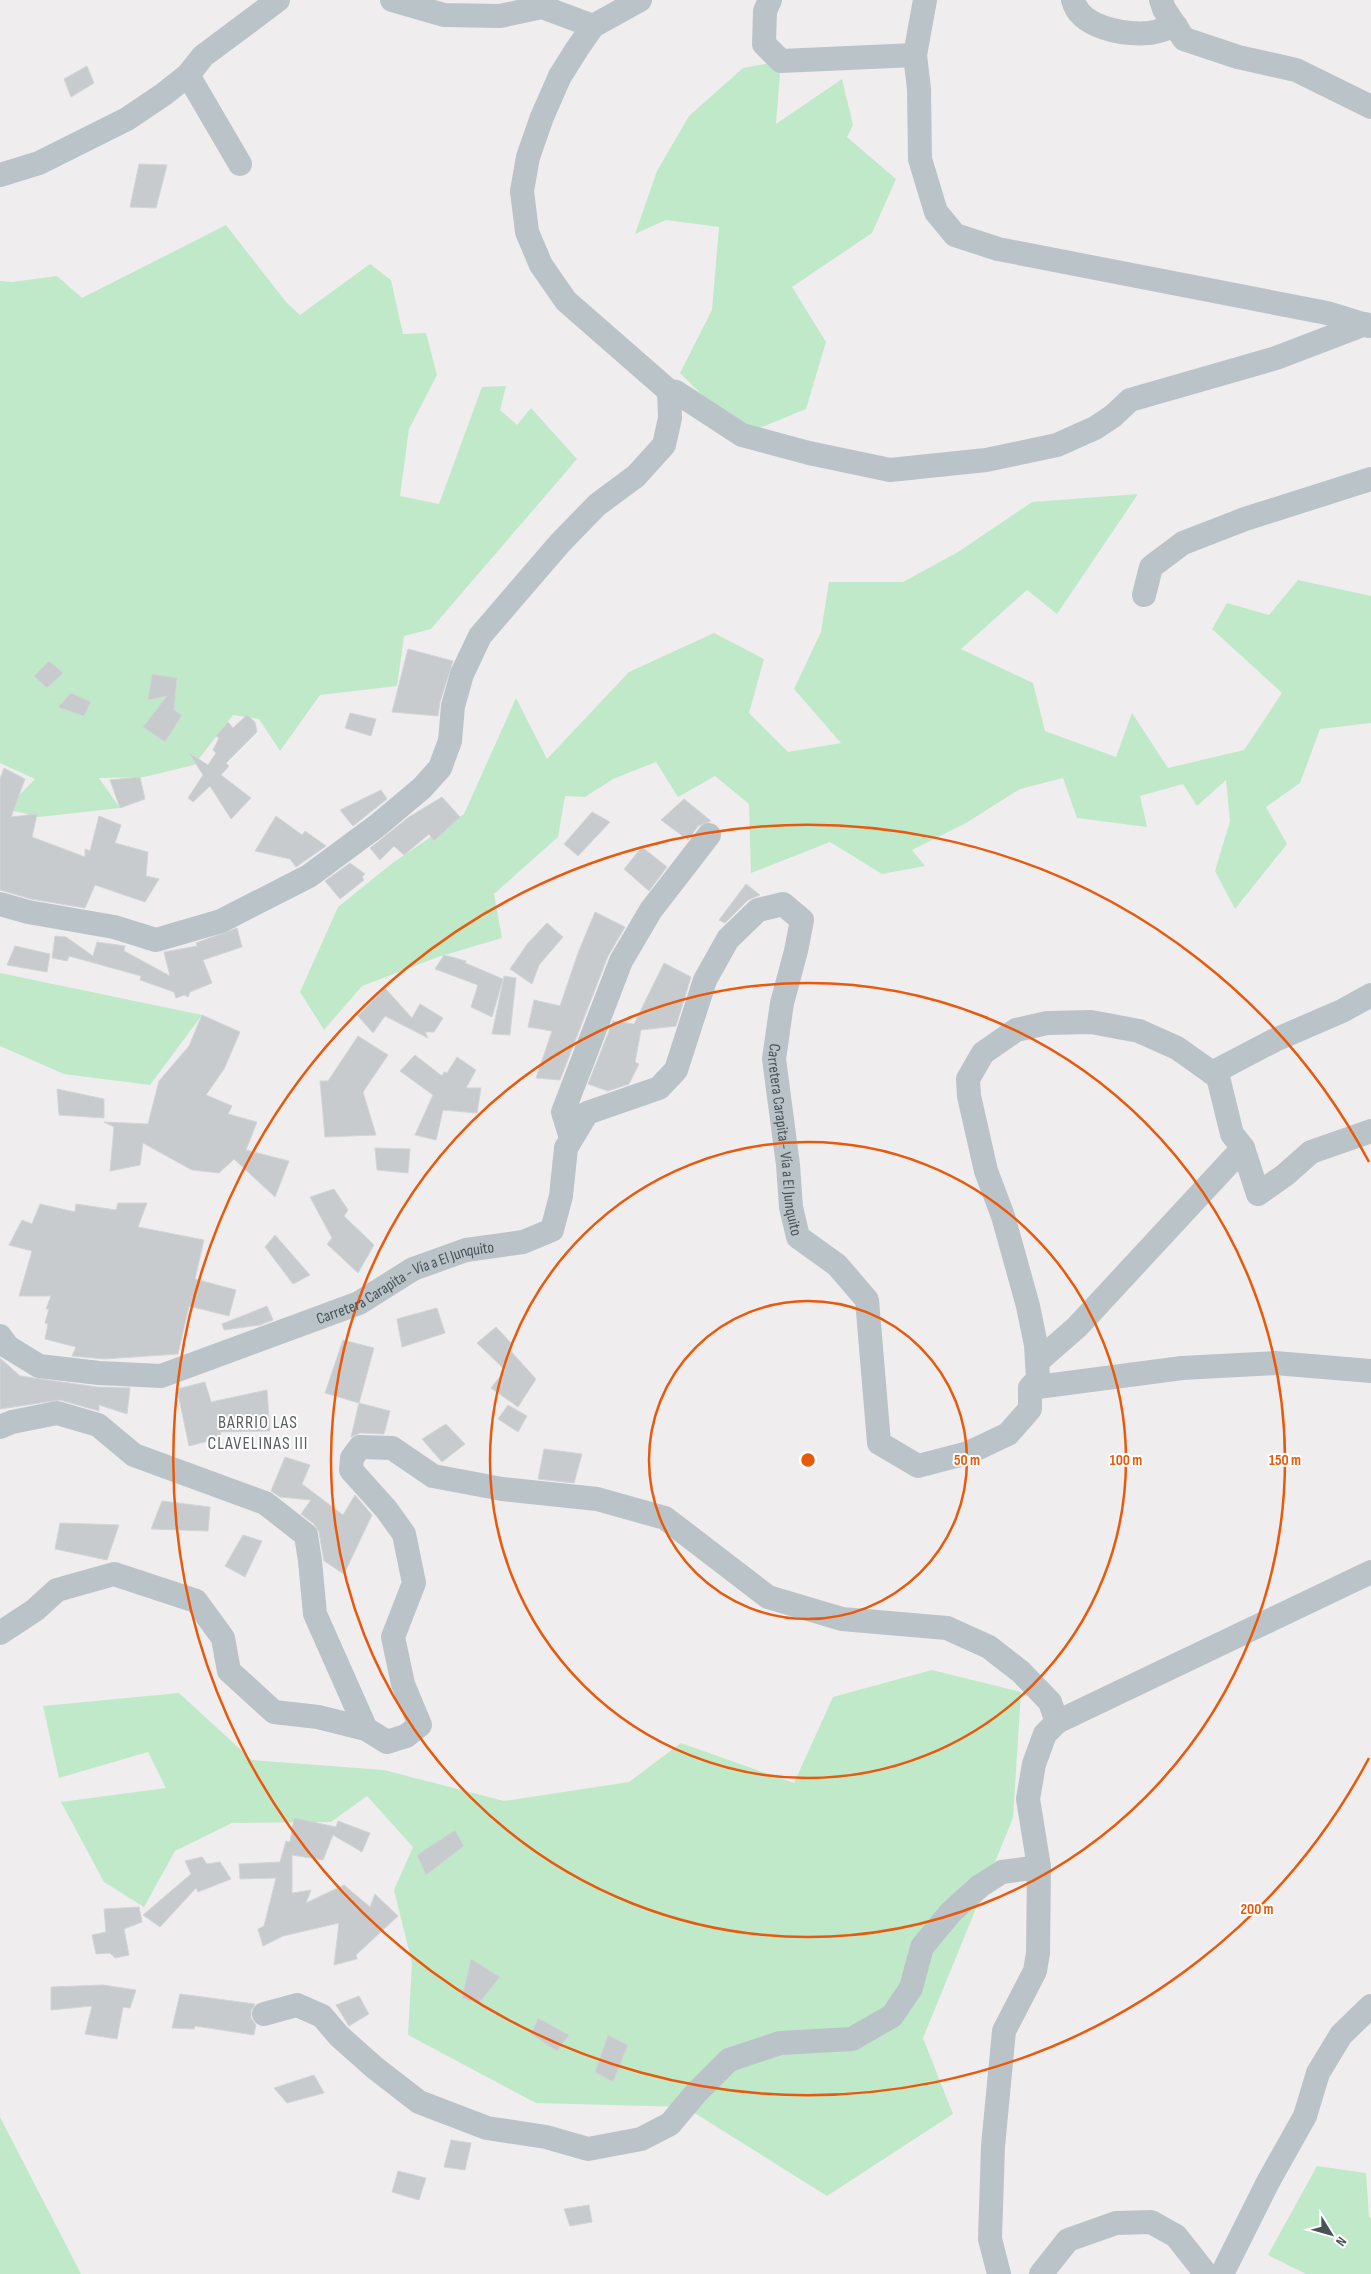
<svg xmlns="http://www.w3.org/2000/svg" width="1371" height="2274" viewBox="0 0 1371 2274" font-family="'Sofia Sans Condensed',sans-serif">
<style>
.green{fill:#c0e9c9}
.building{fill:#c8cbce;stroke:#d2d5d8}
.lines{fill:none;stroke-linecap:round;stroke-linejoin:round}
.minor{stroke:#bac4c8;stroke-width:24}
.ring{fill:none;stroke:#e8590c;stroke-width:2.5}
.labels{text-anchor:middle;stroke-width:4;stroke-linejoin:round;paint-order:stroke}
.street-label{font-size:16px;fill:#485358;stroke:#fff}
.neighbourhood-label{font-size:18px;letter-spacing:1px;fill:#5b5f61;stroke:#fff}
.centre{fill:#e8590c;stroke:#fff;stroke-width:2.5}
.ring-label{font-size:15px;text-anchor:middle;font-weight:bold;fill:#e8590c;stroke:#fff;stroke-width:4;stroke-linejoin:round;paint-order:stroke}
</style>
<rect width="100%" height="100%" fill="#f0edee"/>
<path class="green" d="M781,61L776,124L842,79L853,125L847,137L896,179L872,233L792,287L826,342L806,409L742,435L680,373L712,310L719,227L666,220L635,234L657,171L689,116L743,68Z
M226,225L286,302L300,315L370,264L391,280L403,334L426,333L437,375L409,429L400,496L439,504L482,387L506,386L500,410L517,425L531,408L577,459L431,629L404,636L397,686L320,695L280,751L259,719L233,715L194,765L144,777L99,778L120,808L39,817L6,809L35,779L0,763V281L12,282L57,276L82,298Z
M1138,494L1057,614L1027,590L961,649L1033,683L1045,731L1116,757L1132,713L1168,768L1244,750L1282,693L1212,629L1227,603L1269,615L1298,580L1371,596V723L1320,729L1300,783L1266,807L1287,844L1235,909L1215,871L1230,821L1226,780L1197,806L1183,784L1140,796L1147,827L1077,818L1063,778L1020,789L966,823L912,850L925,866L882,874L830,842L751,873L749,804L715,776L678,797L656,762L613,779L585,797L565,796L558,837L494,894L502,938L438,957L362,986L324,1030L300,992L338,907L390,865L464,814L516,698L547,759L629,672L714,633L764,659L749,713L788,752L841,743L794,689L821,632L829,582H903L958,552L1032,502Z
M0,973L202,1015L150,1085L64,1074L0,1046Z
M932,1670L1021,1692L1013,1818L923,2038L953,2114L827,2196L685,2107L536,2103L408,2035L412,1963L394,1890L413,1847L367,1796L331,1822L232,1823L175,1851L144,1907L104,1882L61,1802L166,1788L148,1752L59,1778L43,1706L179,1693L252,1760L384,1770L504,1801L629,1782L681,1743L794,1783L833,1697Z
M0,2117L81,2274H0Z
M1317,2166L1366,2173L1369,2217L1371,2218V2274H1306L1268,2255Z"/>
<path class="building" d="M87,66L94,83L71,97L64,79Z
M139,164L167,165L156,208L130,207Z
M408,649L453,661L440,702L438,716L392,712Z
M49,661L63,673L47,688L34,676Z
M152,674L177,678L174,710L182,715L165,742L143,727L167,696L148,700Z
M71,693L91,702L84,716L58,707Z
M350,713L376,719L371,736L345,728Z
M247,715L255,722L257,732L226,763L229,766L221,775L251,798L231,819L210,786L193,802L188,798L203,775L189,753L208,765L216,753L213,750L219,738L216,736L228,722L233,728Z
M4,768L25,779L11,817L37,814L32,837L85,857V849L90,851L99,816L121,825L115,843L148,852L146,876L159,879L145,902L95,885L85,908L31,899L0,890V779Z
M140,777L145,799L120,808L110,780Z
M381,790L387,799L353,826L340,810Z
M442,797L460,817L434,841L429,834L404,855L394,846L380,860L370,848L409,817Z
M684,799L711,821L698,826L688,840L661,820Z
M592,812L610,822L578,856L564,844Z
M276,816L302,835L305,831L326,846L296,867L290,859L255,851Z
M642,847L667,867L649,891L624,869Z
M350,863L365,874L362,877L364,880L340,899L325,881Z
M746,884L760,895L748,900L725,923L719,920Z
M595,912L625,927L608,956L560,1080L536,1078L552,1031L528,1027L534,1000L560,1006L578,953Z
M547,923L563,937L539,965L532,984L510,969L528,943Z
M237,928L242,947L203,960L212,983L190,992L188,997L184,995L176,998L174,992L140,980L141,976L69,956L67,961L52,958L55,936L66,937L93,956L97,942L125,946L124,951L170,976L164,952L197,946L196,943Z
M15,946L50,954L47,972L7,965Z
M444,955L466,961L465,963L503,979L492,1017L471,1007L478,985L435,969Z
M664,963L691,977L676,1026L641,1030L635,1062L639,1064L629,1084L608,1091L588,1084L613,1021L634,1024Z
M504,976L516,978L510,1035L492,1034Z
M385,988L412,1018L420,1004L443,1018L434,1032H425L428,1038L385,1016L373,1033L358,1016Z
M202,1015L240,1032L224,1069L206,1095L232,1106L228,1114L257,1122L246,1150L289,1161L275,1197L234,1159L219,1173L192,1170L143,1143L140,1165L110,1171L114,1127L104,1122L148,1124L159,1081L189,1046Z
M358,1036L388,1055L363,1092L376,1135L325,1137L320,1081H328Z
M415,1055L442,1076L444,1072L447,1073L457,1057L476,1070L466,1088H481L477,1113L443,1110L436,1140L415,1135L433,1095L400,1071Z
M57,1089L104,1099V1118L59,1115Z
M375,1148L410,1149L408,1173L377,1170Z
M334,1189L348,1210L344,1216L374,1245L358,1273L327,1244L332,1238L310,1197Z
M118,1203H147L138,1227L204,1240L195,1279L236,1290L229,1316L189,1306L178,1354L104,1359L72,1356L76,1347L45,1339L48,1324L45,1323L49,1309H46L51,1296H19L32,1251L9,1245L22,1220L32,1224L40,1204L75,1212L76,1204L116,1210Z
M275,1235L310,1275L293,1284L265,1247Z
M267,1306L273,1320L260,1325L224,1330L222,1324Z
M437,1308L445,1333L402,1347L397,1319Z
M496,1327L511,1343L508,1348L536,1379L518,1407L491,1388L505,1370L477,1343Z
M343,1340L374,1348L359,1403L325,1393Z
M0,1358L20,1376L97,1387L130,1388L127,1414L99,1405V1411L60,1400L0,1409Z
M205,1382L211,1402L267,1390L270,1431L220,1432L221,1438L189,1446L177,1389Z
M359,1403L390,1411L384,1434L360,1433L351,1437Z
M508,1405L527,1416L518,1432L498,1419Z
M446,1424L465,1444L442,1462L422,1439Z
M544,1449L582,1454L574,1483L538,1479Z
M285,1457L310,1465L302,1484L343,1515L355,1495L372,1515L344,1574L324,1561L319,1532L314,1524L301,1514L311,1500L280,1497L271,1491Z
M162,1501L210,1507L208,1531L151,1529Z
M60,1523L119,1525L107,1560L55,1549Z
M243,1535L262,1541L245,1577L225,1566Z
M294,1818L336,1827L338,1821L370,1833L362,1852L333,1835L323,1860L292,1855V1893L311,1890L306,1903L344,1885L370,1907L375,1894L398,1916L356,1955L357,1959L334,1965L339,1923L283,1936L263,1946L258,1929L264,1926L276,1878L240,1879L239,1864L280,1862L286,1841L290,1842Z
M455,1830L464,1846L426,1875L417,1855Z
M202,1857L207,1864L220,1862L231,1879L198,1892L196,1888L160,1927L143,1915L191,1874L185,1861Z
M139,1907L142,1922L124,1929L129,1955L115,1958L110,1953L96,1954L92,1935L106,1932L104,1909Z
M471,1959L500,1977L479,2003L462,1998Z
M103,1985L136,1990L130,2008L123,2007L117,2039L85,2034L92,2006L51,2010V1987Z
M180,1994L255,2004L251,2011V2018L256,2025L254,2035L195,2026L194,2029L172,2028Z
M359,1996L369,2014L349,2026L336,2005Z
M538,2018L569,2035L557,2051L531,2034Z
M608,2035L628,2045L613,2082L595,2072Z
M314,2075L324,2093L287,2103L274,2088Z
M451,2140L471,2143L465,2170L444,2167Z
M398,2171L426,2178L419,2200L392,2192Z
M589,2205L592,2222L570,2226L564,2209Z"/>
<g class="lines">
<g class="minor">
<path d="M392,0L444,15L500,16L542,7L593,26"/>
<path d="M640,0L593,26L577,49L560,76L542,117L528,157L522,191L527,232L541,265L566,301L669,391L676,392L742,435L809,453L890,470L986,460L1057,445L1095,428L1113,416L1130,400L1276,358L1365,324"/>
<path d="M770,0L765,11L764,44L781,61L915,55"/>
<path d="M925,0L915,55L919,89L920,159L936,212L955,235L998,249L1327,313L1369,326"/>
<path d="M1073,0C1080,28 1124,35 1149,33C1158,32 1167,28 1176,26"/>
<path d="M1161,0L1164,9L1184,39L1238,57L1296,70L1371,107"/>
<path d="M188,75L240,164"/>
<path d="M0,175L39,163L127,119L164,94L188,75L203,56L278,0"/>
<path d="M1144,595L1151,567L1183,543L1245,519L1371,479"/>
<path d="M0,904L28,912L114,927L156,940L221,921L309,876L378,825L422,788L440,768L450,741L453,706L462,674L480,636L560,543L597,505L636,476L664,445L670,418L669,391"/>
<path d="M1212,1073L1275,1040L1342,1011L1371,995"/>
<path d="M571,1138L563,1112L621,961L651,910L709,835"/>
<path id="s1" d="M0,1336L8,1347L39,1366L99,1373L161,1376L359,1303L413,1269L466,1250L523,1242L552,1230L561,1196L566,1148L587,1113L659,1088L676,1070L705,980L728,939L758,910L783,904L802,920L796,951L782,1003L774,1059L788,1165L791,1207L798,1237L837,1265L867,1300L879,1443L918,1466L968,1453L1008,1434L1030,1409V1388L1038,1379L1036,1345L1028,1306L1003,1216L986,1171L969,1096L968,1079L983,1053L1016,1030L1047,1023L1091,1022L1139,1031L1177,1048L1218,1077L1232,1134L1243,1148L1258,1194L1285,1175L1311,1152L1371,1131"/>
<path d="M1037,1362L1077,1327L1243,1148"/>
<path d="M1030,1388L1182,1368L1275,1363L1371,1371"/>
<path d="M0,1427L12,1422L57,1413L98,1425L134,1455L265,1503L306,1535L310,1561L315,1614L366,1729"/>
<path d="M0,1633L35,1610L57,1590L114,1574L196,1601L223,1638L229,1671L274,1712L318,1717L366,1729L387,1742L406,1736L420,1725L403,1684L393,1637L414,1583L404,1534L386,1509L351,1470L352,1458L360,1447L392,1448L433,1476L502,1489L597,1499L665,1518L768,1597L842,1619L947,1628L989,1647L1021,1672L1050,1702L1057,1722"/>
<path d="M264,2014L297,2005L322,2016L339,2036L375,2068L419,2102L487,2128L546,2137L588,2149L641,2139L670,2124L696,2093L729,2060L780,2043L852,2039L892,2016L911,1988L922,1947L951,1912L980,1886L1002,1872L1039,1867"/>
<path d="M999,2274L990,2239L993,2146L1004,2031L1035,1971L1038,1953L1039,1867L1028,1799L1034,1764L1045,1734L1057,1722L1371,1572"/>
<path d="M1041,2274L1068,2240L1116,2223L1151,2222L1176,2236L1206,2274"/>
<path d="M1222,2274L1268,2182L1305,2116L1318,2073L1341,2035L1371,2006"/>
</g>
</g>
<g class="ring">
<circle cx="808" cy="1460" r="159"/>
<circle cx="808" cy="1460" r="318"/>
<circle cx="808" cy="1460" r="477"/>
<path d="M1369 1758A635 635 0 1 1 1369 1162"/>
</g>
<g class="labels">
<g class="street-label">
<text dy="6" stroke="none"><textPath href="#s1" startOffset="1275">Carretera Carapita - Vía a El Junquito</textPath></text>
<text dy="6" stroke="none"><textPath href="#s1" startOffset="435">Carretera Carapita - Vía a El Junquito</textPath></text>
</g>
<g class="neighbourhood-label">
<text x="258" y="1428">BARRIO LAS<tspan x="258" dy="21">CLAVELINAS III</tspan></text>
</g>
</g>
<circle cx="808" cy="1460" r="8" class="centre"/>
<g class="ring-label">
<text x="967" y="1465">50 m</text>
<text x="1126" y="1465">100 m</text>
<text x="1285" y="1465">150 m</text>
<text x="1257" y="1914">200 m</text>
</g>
<g transform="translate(1331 2234) rotate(127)" stroke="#ffffff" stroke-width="4" paint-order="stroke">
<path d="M0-4L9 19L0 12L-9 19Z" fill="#485358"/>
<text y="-8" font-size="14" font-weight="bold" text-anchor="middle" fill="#485358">N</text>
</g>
</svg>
